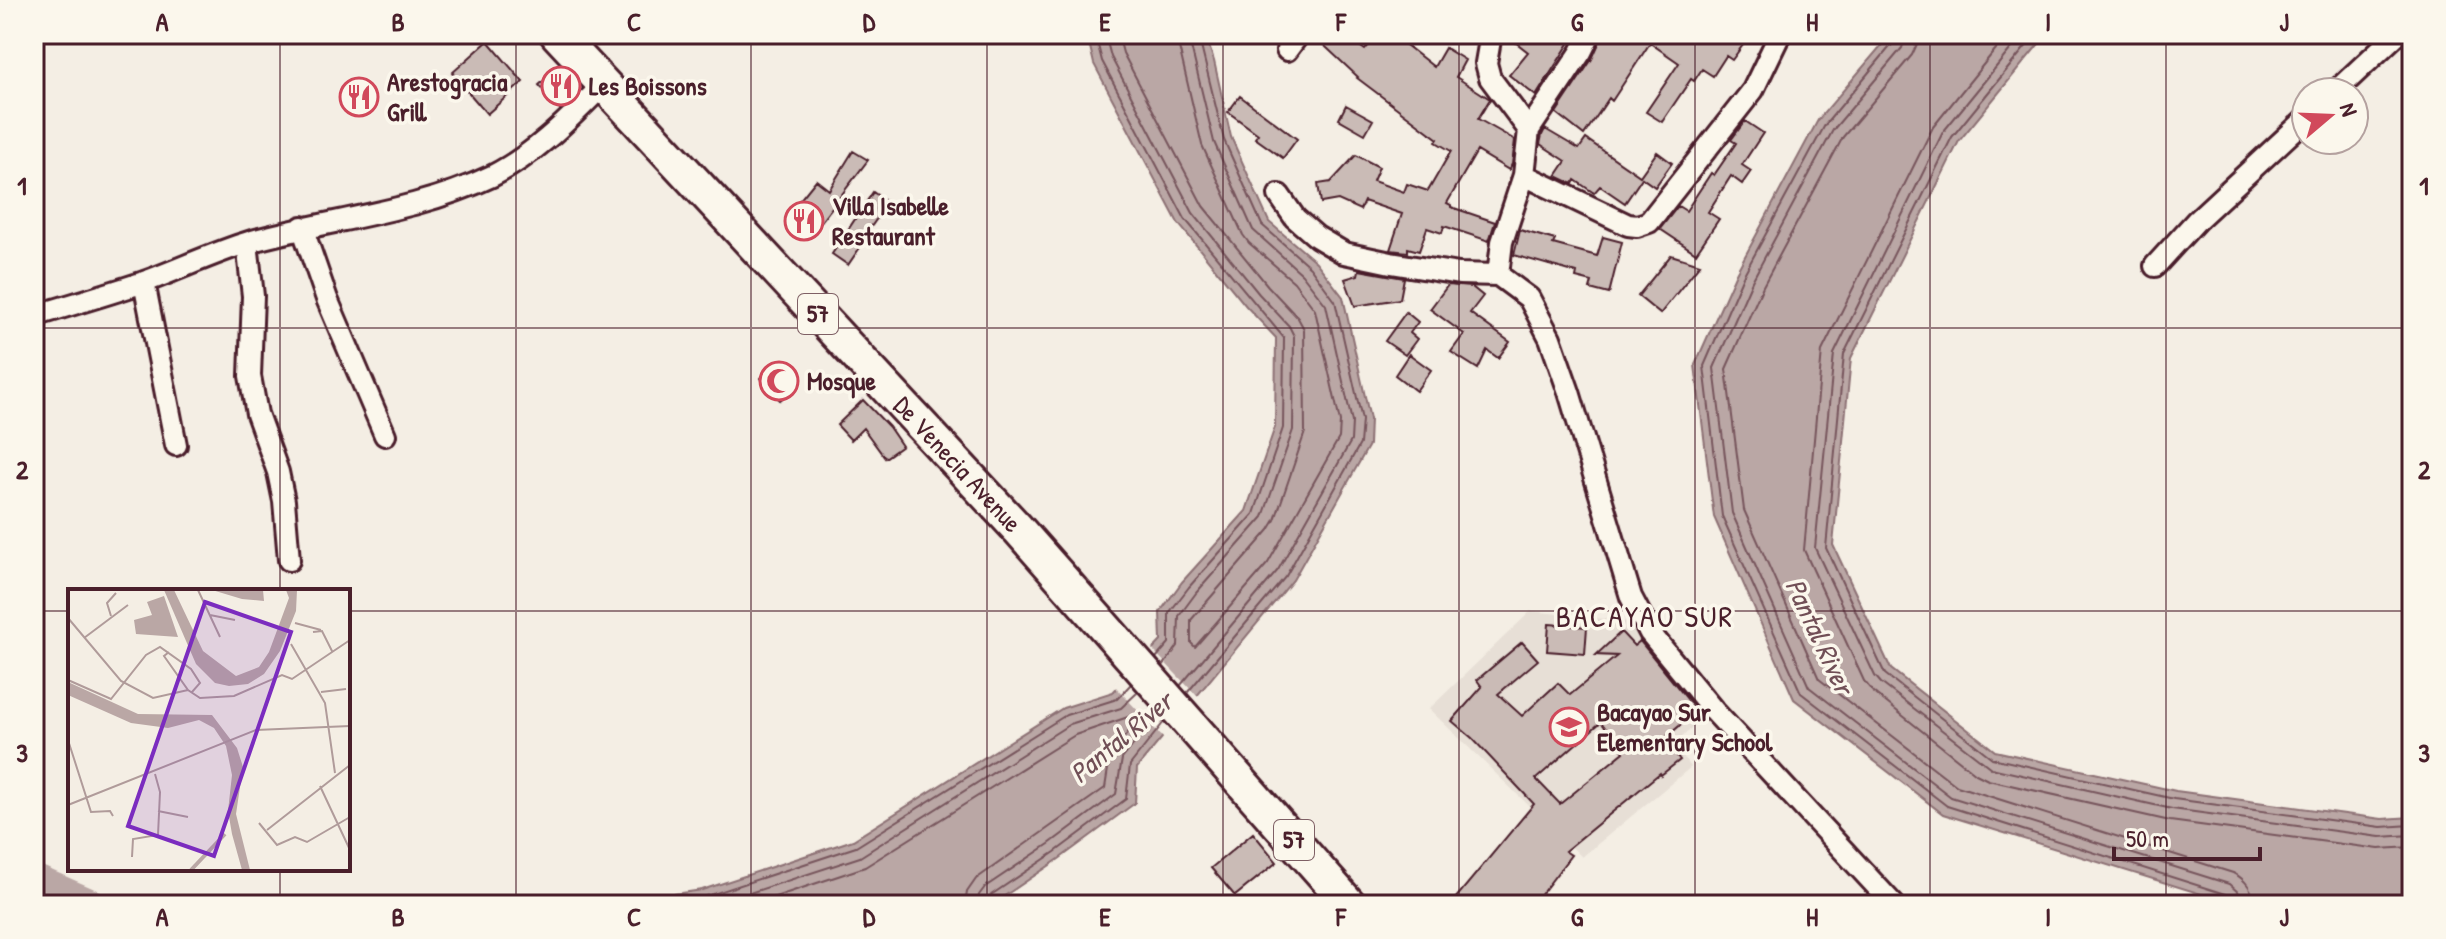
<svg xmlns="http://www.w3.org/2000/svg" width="2446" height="939" viewBox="0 0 2446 939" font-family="'Patrick Hand',sans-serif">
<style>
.built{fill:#e7dfd6}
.water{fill:#baa7a5;stroke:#8d7174;stroke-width:2}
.pier{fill:#f4eee4}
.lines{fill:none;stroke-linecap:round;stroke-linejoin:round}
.shore{stroke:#77555c;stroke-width:2}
.river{stroke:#baa7a5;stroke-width:34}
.building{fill:#cabbb6;stroke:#4a1f2b;stroke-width:2;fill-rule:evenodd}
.minor-casing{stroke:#4a1f2b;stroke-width:26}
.trunk-casing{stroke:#4a1f2b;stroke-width:38}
.minor{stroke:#fbf7ec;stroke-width:20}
.trunk{stroke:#fbf7ec;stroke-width:32}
.grid{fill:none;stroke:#4a1f2b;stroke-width:2;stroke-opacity:0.55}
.labels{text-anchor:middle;stroke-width:7;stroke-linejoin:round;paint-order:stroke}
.shield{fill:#fbf7ec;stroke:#7f6065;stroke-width:2}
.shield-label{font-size:24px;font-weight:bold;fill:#4a1f2b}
.poi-label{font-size:26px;font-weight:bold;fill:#4a1f2b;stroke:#fbf7ec;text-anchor:start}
.street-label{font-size:26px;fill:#4a1f2b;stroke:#fbf7ec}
.water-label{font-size:28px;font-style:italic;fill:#714f56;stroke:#fbf7ec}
.quarter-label{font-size:30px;letter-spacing:2px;fill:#4a1f2b;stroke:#fbf7ec}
.inset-river{fill:none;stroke:#baa7a5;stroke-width:4}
.inset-road{fill:none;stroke:#b09b9a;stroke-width:2}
.view{fill:#7b2cbf;fill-opacity:0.15;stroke:#7b2cbf;stroke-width:4}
.inset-edge{fill:none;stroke:#4a1f2b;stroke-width:4}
.neatline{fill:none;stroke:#4a1f2b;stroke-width:3}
.grid-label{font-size:26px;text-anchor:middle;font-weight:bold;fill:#4a1f2b}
</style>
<rect width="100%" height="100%" fill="#f4eee4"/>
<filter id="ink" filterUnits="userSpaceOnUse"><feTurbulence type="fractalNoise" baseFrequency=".0125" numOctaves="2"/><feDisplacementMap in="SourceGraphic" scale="16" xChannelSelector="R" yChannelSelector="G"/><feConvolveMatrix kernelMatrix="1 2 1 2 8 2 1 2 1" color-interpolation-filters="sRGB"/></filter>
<g filter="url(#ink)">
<path class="built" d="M1531,611L1631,622L1708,710L1675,745L1691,767L1582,857L1429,709Z"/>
<path class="water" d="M1087,34H1205L1214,61L1231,137L1269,222L1316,262L1343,297L1370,419L1369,445L1293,580L1137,768L1135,803L1059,859L991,905H601L702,890L853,840L1063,708L1113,692L1161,641L1160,612L1182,582L1246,511L1275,427L1276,338L1246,306L1178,223L1094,64Z
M1891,34H2047L1959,141L1851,358L1833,545L1891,669L1995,751L2176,791L2382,819L2412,817V905H2264L2224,901L1943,814L1794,699L1714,517L1695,365L1736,273L1818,120Z"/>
<path class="pier" d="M1150,647L1199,698L1165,740L1114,685Z"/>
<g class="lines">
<path class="shore" d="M1095,34L1102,61L1185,219L1284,338L1283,428L1254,514L1189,587L1169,613V643L1156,658
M1105,34L1111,57L1193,213L1259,294L1289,326L1294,336L1293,430L1263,517L1196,593L1179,616L1178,646L1163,666
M1118,34L1123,53L1203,206L1268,286L1298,318L1304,329L1305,432L1275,520L1269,530L1191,620V643L1195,647L1268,563L1339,438L1340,422L1315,310L1294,282L1249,243L1243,235L1202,145L1176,34
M1896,34L1894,42L1825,125L1743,276L1704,366L1722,516L1801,693L1947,806L2225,894L2230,898L2232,905
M1906,34L1902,48L1833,130L1752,281L1714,368L1732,513L1809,687L1951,797L2229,884L2239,893L2242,905
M1918,34L1917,44L1912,55L1843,137L1763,286L1726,369L1744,510L1819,679L1957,786L2233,873C2247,880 2253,890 2254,905
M2008,34L1933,127L1822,351L1804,550L1864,681L1873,692L1976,774L1988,780L2170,821L2379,849L2412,847
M2023,34L1943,132L1834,354L1815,548L1875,676L1881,683L1991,768L2172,809L2380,837L2412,835
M2036,34L1952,137L1844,354L1826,548L1885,674L1992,758L2174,799L2381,827L2412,825
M1180,686L1278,570L1351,441L1352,422L1326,305L1302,274L1253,230L1214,142L1188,34
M1187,693L1286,576L1360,444L1362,420L1335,301L1310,267L1262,225L1224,140L1198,34
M654,905L704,897L856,847L1066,715L1117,699L1131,684
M713,905L860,857L1070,724L1121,708L1138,692
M751,905L865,867L1075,735L1131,716L1135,717L1136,722L1110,756L1105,788L976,879L967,892L965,905
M978,905L979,895L985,887L1049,844L1116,794L1122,759L1158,714
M988,905L991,895L1055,852L1126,799L1130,765L1164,722"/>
<path class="river" d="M34,881L89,905"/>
</g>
<path class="building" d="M1312,34H1343L1365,50L1378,34H1392L1434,67L1445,48L1465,60L1456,77L1490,99L1478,119L1515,140L1512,164L1509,170L1477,151L1447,203L1451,205V207L1495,222L1489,241L1444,226L1442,233L1427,228L1419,251L1408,248V252L1390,250L1402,214L1364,201L1360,210L1338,200L1321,203L1318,184L1331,182L1356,155L1379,167L1373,181L1404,192L1407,184L1428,191L1451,151L1436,142L1438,139L1357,78L1358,77Z
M1505,34H1575L1536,96L1509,75L1528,52Z
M1603,34H1751L1732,60L1726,56L1713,76L1702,69L1694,81L1691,79L1662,122L1646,112L1679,63L1650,43L1612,101L1609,98L1584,135L1556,113L1592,59Z
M488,41L523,82L487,114L452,73Z
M555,71L576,94L560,109L539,85Z
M1240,96L1297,139L1283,158L1255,138L1258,134L1228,112Z
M1346,105L1373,120L1365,134L1339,119Z
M1745,121L1763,133L1742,165L1751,171L1742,184L1731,176L1708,212L1719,219L1696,253L1660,229L1678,206L1686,211L1711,173L1714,175L1736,143L1731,140Z
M1545,129L1579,149L1586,139L1640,176L1657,152L1672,163L1655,187L1642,178L1625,203L1600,186L1594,193L1575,180L1573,184L1556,176L1566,161L1540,144L1542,135Z
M853,151L868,160L810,236L786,217L816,180L829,190Z
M873,192L888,203L861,241L863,243L848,265L832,254Z
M1520,230L1555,240L1553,244L1597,256L1603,237L1622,242L1609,294L1590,289L1592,282L1576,278L1577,273L1514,255Z
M1671,255L1700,264L1660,314L1638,296Z
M1359,270L1404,278L1400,299L1355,306L1345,279L1358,275Z
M1448,285L1472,287L1483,296L1470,313L1510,342L1498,358L1487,350L1478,369L1451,352L1464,334L1430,309Z
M1406,312L1418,322L1410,333L1417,339L1405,355L1385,341Z
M1409,354L1431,370L1416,391L1395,375Z
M779,363L798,385L780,400L761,378Z
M863,400L889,427L902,446L885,458L863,428L851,440L837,425Z
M1549,624L1587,627L1585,654L1547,651Z
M1621,632L1634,646L1640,641L1697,711L1664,739L1680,760L1661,775L1660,773L1565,851L1571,855L1533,905H1450L1534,804L1472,738L1452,721L1482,687L1477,680L1522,642L1538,660L1498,694L1522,716L1558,683L1570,695L1617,656L1596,655ZM1601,722L1624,752L1560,804L1536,779Z
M1253,833L1277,862L1235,896L1211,868Z"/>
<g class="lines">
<defs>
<path id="minor" d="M1491,34L1486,63L1490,78L1529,130
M1287,50L1299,34
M2335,92L2397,34
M1524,175L1628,225L1637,226L1649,222L1753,90L1780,34
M1279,195L1295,218L1317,237L1344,253L1391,263L1459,274L1498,275L1529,298L1550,338L1569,392L1631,597L1650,633L1715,712L1894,905
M302,227L327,299L385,435
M247,243L253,296L250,376L257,414L278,472L284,501L289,560
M2155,266L2197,220L2306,119
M1498,275L1502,242L1524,175L1529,130L1581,52L1590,34
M144,282L176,445
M34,316C71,305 108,294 144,282C180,269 215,252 252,241C332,219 416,212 492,176C536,154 570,118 604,84"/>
<g id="trunk">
<path id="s1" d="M557,34L1018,529L1350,905"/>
</g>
</defs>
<use href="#minor" class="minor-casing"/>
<use href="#trunk" class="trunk-casing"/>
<use href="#minor" class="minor"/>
<use href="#trunk" class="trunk"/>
</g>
</g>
<path class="grid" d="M280,34V591M516,34V905M751,34V905M987,34V905M1223,34V905M1459,34V905M1695,34V905M1930,34V905M2166,34V905M34,328H2412M34,611H70M348,611H2412M280,869V905"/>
<defs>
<symbol id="restaurant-ring" viewBox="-11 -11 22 22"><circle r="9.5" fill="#fbf7ec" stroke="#d1495b" stroke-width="1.5"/><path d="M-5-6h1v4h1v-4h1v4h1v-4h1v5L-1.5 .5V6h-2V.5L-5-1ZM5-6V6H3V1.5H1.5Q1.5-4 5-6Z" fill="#d1495b"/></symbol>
<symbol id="mosque-ring" viewBox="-11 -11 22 22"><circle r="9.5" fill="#fbf7ec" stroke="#d1495b" stroke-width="1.5"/><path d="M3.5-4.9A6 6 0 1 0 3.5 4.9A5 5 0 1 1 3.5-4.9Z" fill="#d1495b"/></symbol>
<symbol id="school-ring" viewBox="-11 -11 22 22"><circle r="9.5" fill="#fbf7ec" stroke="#d1495b" stroke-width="1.5"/><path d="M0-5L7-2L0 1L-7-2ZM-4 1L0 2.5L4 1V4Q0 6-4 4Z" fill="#d1495b"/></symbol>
</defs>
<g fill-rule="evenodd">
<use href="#restaurant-ring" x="539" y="64" width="44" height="44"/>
<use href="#restaurant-ring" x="337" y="75" width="44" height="44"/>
<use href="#restaurant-ring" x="782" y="199" width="44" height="44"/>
<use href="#mosque-ring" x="757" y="359" width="44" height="44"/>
<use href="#school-ring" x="1547" y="705" width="44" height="44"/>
</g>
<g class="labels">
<g class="shield">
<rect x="798" y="294" width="40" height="40" rx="6"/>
<rect x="1274" y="820" width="40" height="40" rx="6"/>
</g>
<g class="shield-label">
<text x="818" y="322">57</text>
<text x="1294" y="848">57</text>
</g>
<g class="poi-label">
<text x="387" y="91">Arestogracia<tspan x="387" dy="30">Grill</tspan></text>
<text x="589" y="95">Les Boissons</text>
<text x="832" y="215">Villa Isabelle<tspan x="832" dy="30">Restaurant</tspan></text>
<text x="807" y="390">Mosque</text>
<text x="1597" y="721">Bacayao Sur<tspan x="1597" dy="30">Elementary School</tspan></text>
</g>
<g class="street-label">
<text dy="9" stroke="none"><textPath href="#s1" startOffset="588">De Venecia Avenue</textPath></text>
</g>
<g class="water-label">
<text transform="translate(1820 636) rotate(65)" y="10">Pantal River</text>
<text transform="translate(1121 737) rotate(-40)" y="10">Pantal River</text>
</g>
<g class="quarter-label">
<text x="1645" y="627">BACAYAO SUR</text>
</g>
</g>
<g transform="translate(68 589)">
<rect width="282" height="282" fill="#f4eee4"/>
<path d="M96,1H106L135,62L168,87L191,78L201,63L221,9L218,1H229L228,22L212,62L196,85L180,95L161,97L147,94L128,75ZM144,1H195L196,12L174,10ZM96,7L110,48L68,45L66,31L84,26L79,13ZM0,93L70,125L144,126L169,159L175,178L168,225L182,281H174L164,245L160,222L164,186L158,157L146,139L131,131L100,139L63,134L0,106Z" fill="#baa7a5"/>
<path class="inset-river" d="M123,281L157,245"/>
<path class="inset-road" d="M130,1L152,48M142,26L167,31M43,27L39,14L48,4M0,29L53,92L85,109L120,101M227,34L253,41M245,43L254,42L264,62M16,49L60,16M223,55L257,114L267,184M101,63L96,67L120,101L132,109L166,107L214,86L224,90L282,51M0,91L43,110L78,66L92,58L123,80L132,94L124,103M253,103L278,100M0,151L23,223L42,222L45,227M252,197L282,261M0,216L188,141L282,137M90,222L120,228M191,234L209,256L227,248L239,253L282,228M199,241L282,176M64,268L65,250L90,246L92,203L87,185"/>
<path class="view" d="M137,13L223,43L146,267L60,237Z"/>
<rect width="282" height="282" class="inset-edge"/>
</g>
<rect width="2446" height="939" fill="none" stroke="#fbf7ec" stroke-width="88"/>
<g transform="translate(2330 116) rotate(71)"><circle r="38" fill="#fbf7ec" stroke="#b4a19f" stroke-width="2"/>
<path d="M0-6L14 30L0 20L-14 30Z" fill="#d1495b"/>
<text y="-12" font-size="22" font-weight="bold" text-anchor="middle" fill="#4a1f2b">N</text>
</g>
<path d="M2114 847v12h146v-12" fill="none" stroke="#4a1f2b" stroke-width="4"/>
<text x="2126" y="847" font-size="24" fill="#4a1f2b" stroke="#fbf7ec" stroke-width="6" paint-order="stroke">50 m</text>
<rect x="44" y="44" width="2358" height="851" class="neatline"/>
<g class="grid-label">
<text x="162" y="31">A</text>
<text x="398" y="31">B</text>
<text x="634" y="31">C</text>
<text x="869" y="31">D</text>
<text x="1105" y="31">E</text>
<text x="1341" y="31">F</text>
<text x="1577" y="31">G</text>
<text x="1812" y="31">H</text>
<text x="2048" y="31">I</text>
<text x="2284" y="31">J</text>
<text x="22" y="195">1</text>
<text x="2424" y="195">1</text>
<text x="22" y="479">2</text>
<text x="2424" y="479">2</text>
<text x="22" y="762">3</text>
<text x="2424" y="762">3</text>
<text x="162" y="926">A</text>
<text x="398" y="926">B</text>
<text x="634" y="926">C</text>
<text x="869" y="926">D</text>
<text x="1105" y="926">E</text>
<text x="1341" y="926">F</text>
<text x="1577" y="926">G</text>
<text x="1812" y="926">H</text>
<text x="2048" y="926">I</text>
<text x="2284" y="926">J</text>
</g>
</svg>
